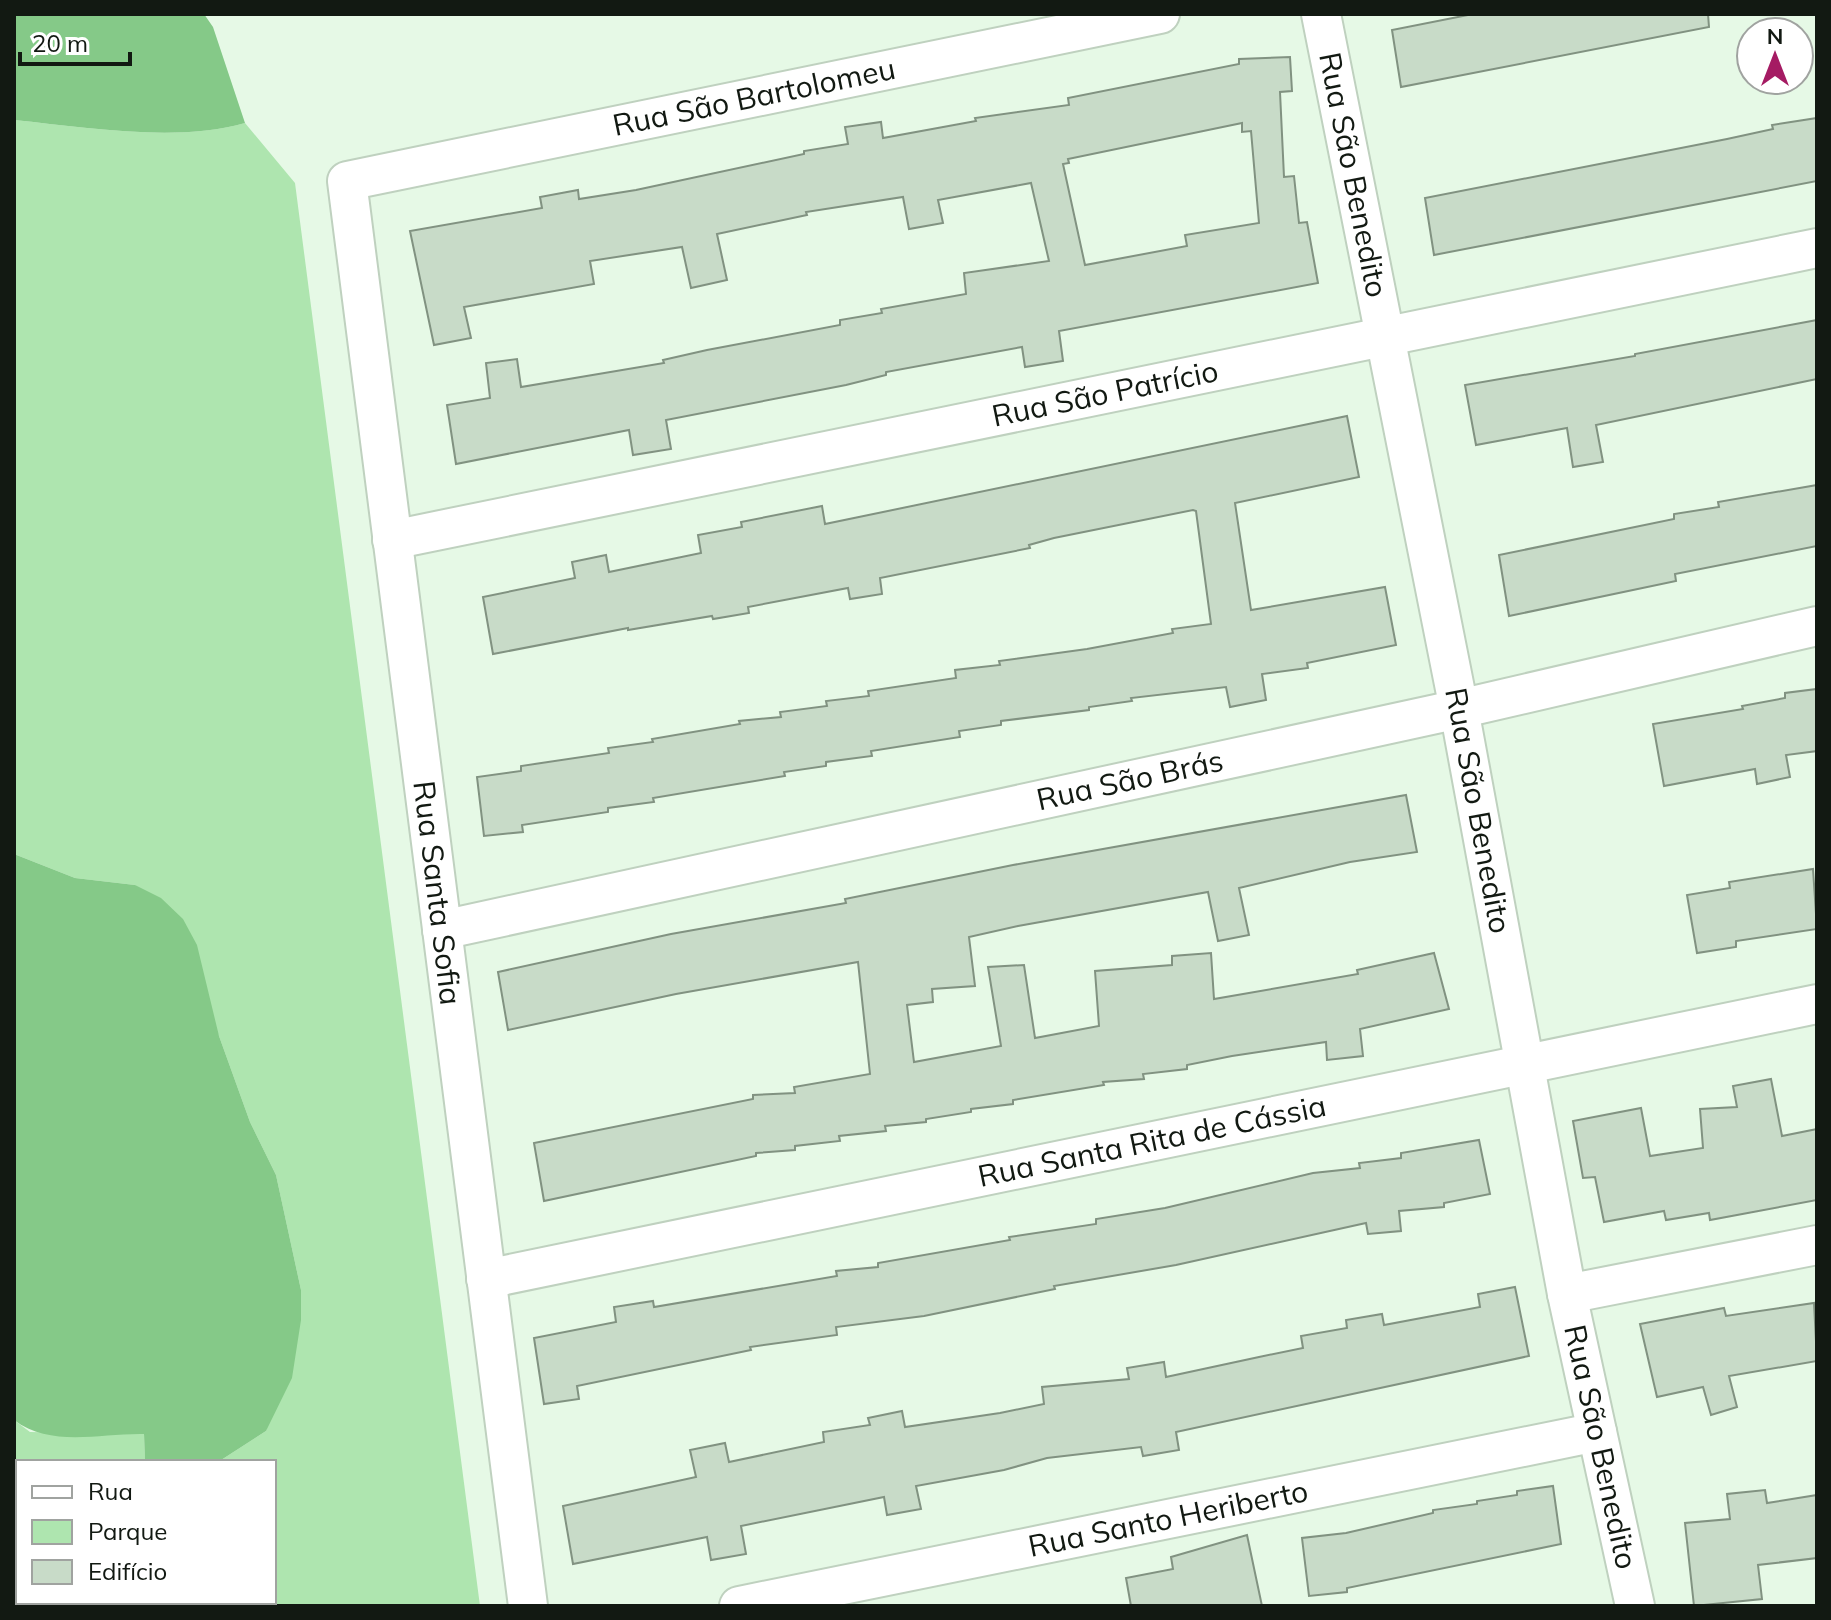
<svg xmlns="http://www.w3.org/2000/svg" width="1831" height="1620" viewBox="0 0 1831 1620" font-family="Mulish,sans-serif">
<style>
.green{fill:#aee5af}
.forest{fill:#85c988}
.building{fill:#c8dbc8;stroke:#819281;stroke-width:2;fill-rule:evenodd}
.lines{fill:none;stroke-linecap:round;stroke-linejoin:round}
.minor-casing{stroke:#bfd1bf;stroke-width:42}
.minor{stroke:#fff;stroke-width:38}
.labels{text-anchor:middle;stroke-width:6;stroke-linejoin:round;paint-order:stroke}
.street-label{font-size:30px;fill:#121912;stroke:#fff}
</style>
<rect width="100%" height="100%" fill="#e6f9e6"/>
<path class="green" d="M14,120C85,127 176,143 245,123L295,183L480,1606H14V1420L30,1432L144,1434L145,1462H18V1602H274V1462H218L266,1431L301,1290L276,1175L250,1122L219,1036L135,885L75,878L14,854Z"/>
<path class="forest" d="M14,14H204L213,27L245,123C176,143 85,127 14,120Z
M14,854L75,878L135,885L161,898L183,919L197,945L219,1036L250,1122L276,1175L301,1290V1320L292,1378L266,1431L218,1462H145L144,1434C100,1433 51,1448 14,1420Z"/>
<path class="building" d="M1473,14H1708L1709,27L1401,87L1392,30Z
M1290,57L1292,91L1280,92L1284,177L1294,176L1299,223L1307,222L1318,283L1059,331L1063,361L1025,367L1022,347L886,372V375L846,385L666,420L671,449L633,455L629,430L456,464L447,405L490,398L486,363L517,359L521,387L664,363L663,360L707,350L840,325V320L882,313L881,309L966,294L964,273L1049,261L1031,183L938,200L943,223L909,229L903,197L806,212L807,215L717,234L727,280L691,288L682,247L590,261L594,284L464,307L471,338L434,345L410,231L542,208L540,197L578,190L579,199L636,190L804,154V151L848,144L845,127L881,122L883,138L976,121L975,118L1069,105L1068,98L1239,64V59ZM1242,123V132L1251,131L1259,223L1185,235L1187,246L1085,265L1063,164L1069,163L1068,159Z
M1817,118V181L1434,255L1425,198L1727,139L1773,129L1772,125Z
M1817,320V379L1596,425L1603,462L1573,467L1567,428L1476,445L1465,385L1635,356V354Z
M1347,416L1359,477L1235,503L1251,610L1385,587L1396,645L1307,663L1308,668L1262,674L1266,700L1230,707L1226,687L1131,698L1132,701L1089,707V710L1001,721V725L959,731L960,737L871,751L872,756L826,762V766L784,772L785,776L653,798L654,802L608,808V812L522,825L523,832L484,836L477,777L521,771V766L609,753L608,748L653,742L652,739L740,724L739,721L781,717L780,712L827,706L826,701L869,696L868,691L956,678L955,670L1000,665L999,661L1087,649L1173,633L1172,629L1211,624L1196,511L1193,510L1054,538L1029,545L1030,548L880,578L882,594L850,599L848,588L748,607L749,613L713,619L712,616L628,630V628L493,654L483,597L575,578L572,562L606,555L609,572L701,553L698,535L742,527L741,522L822,506L825,524Z
M1817,485V546L1675,574L1676,581L1509,616L1499,555L1674,519V514L1719,507L1718,502Z
M1817,689V751L1786,755L1790,777L1757,784L1755,769L1664,786L1653,724L1743,709L1742,706L1785,698V693Z
M1406,795L1417,852L1350,862L1239,888L1249,935L1218,941L1208,892L1018,926L969,937L975,986L932,989L933,1002L907,1005L914,1062L1001,1046L988,967L1024,965L1035,1038L1099,1026L1095,971L1172,965V956L1211,953L1214,999L1358,974L1357,970L1434,953L1449,1009L1360,1029L1363,1056L1327,1060L1326,1042L1232,1056L1187,1065V1069L1143,1074L1144,1079L1103,1082L1104,1085L1013,1100V1104L971,1109V1112L926,1119V1122L885,1126L886,1131L839,1136L840,1141L795,1146V1150L756,1153V1156L544,1201L534,1143L753,1099V1095L795,1093L794,1087L870,1074L858,962L676,994L508,1030L498,972L671,934L846,903L845,899L1013,865Z
M1813,869L1817,929L1736,941V947L1697,953L1687,895L1730,888L1729,882Z
M1771,1079L1782,1136L1817,1129V1200L1710,1220L1709,1213L1666,1220L1664,1211L1604,1222L1595,1177L1583,1178L1573,1121L1641,1108L1650,1156L1703,1148L1700,1109L1737,1107L1733,1086Z
M1479,1140L1490,1194L1444,1203V1207L1399,1211L1401,1231L1368,1234L1366,1223L1176,1265L1054,1286L1055,1289L924,1316L836,1327L837,1335L750,1347L751,1350L577,1386L579,1399L544,1404L534,1338L616,1322L614,1307L653,1301L654,1307L837,1276L836,1271L878,1267V1263L1010,1240L1009,1237L1096,1224V1219L1165,1208L1313,1173L1360,1168L1359,1163L1401,1158V1153Z
M1515,1287L1529,1356L1176,1432L1179,1450L1143,1456L1141,1447L1047,1458L1004,1470L916,1486L921,1509L887,1515L884,1497L741,1526L746,1554L711,1560L707,1537L573,1564L563,1506L696,1477L690,1450L725,1443L729,1462L824,1442L823,1432L870,1425L868,1418L902,1411L905,1427L1000,1413L1044,1404L1042,1387L1129,1379L1127,1368L1164,1362L1166,1377L1259,1357L1303,1348L1301,1336L1347,1328L1346,1320L1382,1314L1384,1325L1480,1307L1478,1294Z
M1814,1303L1817,1361L1729,1376L1737,1407L1711,1415L1703,1387L1657,1397L1640,1324L1724,1308L1726,1316Z
M1553,1486L1561,1544L1347,1588V1592L1309,1596L1302,1538L1346,1533L1433,1513V1510L1477,1504V1501L1517,1495V1491Z
M1765,1490L1767,1503L1817,1495V1558L1758,1565L1762,1599L1694,1606L1685,1523L1730,1519L1727,1494Z
M1247,1535L1262,1606H1131L1126,1578L1173,1569L1171,1557Z"/>
<g class="lines">
<defs>
<g id="minor">
<path id="s1" d="M1321,14L1459,709L1567,1294L1635,1606"/>
<path id="s2" d="M392,540L1817,248"/>
<path id="s3" d="M442,930L1459,709L1817,626"/>
<path id="s4" d="M486,1279L1817,1004"/>
<path d="M1567,1294L1817,1245"/>
<path id="s5" d="M528,1606L347,181L1160,14"/>
<path id="s6" d="M739,1606L1597,1432"/>
</g>
</defs>
<use href="#minor" class="minor-casing"/>
<use href="#minor" class="minor"/>
</g>
<g class="labels">
<g class="street-label">
<text dy="10" stroke="none"><textPath href="#s5" startOffset="1852">Rua São Bartolomeu</textPath></text>
<text dy="10" stroke="none"><textPath href="#s1" startOffset="164">Rua São Benedito</textPath></text>
<text dy="10" stroke="none"><textPath href="#s2" startOffset="728">Rua São Patrício</textPath></text>
<text dy="10" stroke="none"><textPath href="#s3" startOffset="704">Rua São Brás</textPath></text>
<text dy="10" stroke="none"><textPath href="#s1" startOffset="812">Rua São Benedito</textPath></text>
<text transform="translate(437 893) rotate(83)" y="10">Rua Santa Sofia</text>
<text dy="10" stroke="none"><textPath href="#s4" startOffset="680">Rua Santa Rita de Cássia</textPath></text>
<text dy="10" stroke="none"><textPath href="#s1" startOffset="1460">Rua São Benedito</textPath></text>
<text dy="10" stroke="none"><textPath href="#s6" startOffset="438">Rua Santo Heriberto</textPath></text>
</g>
</g>
<rect width="1831" height="1620" fill="none" stroke="#121912" stroke-width="32"/>
<rect x="16" y="1460" width="260" height="144" fill="#ffffff" stroke="#a0a3a0" stroke-width="2"/>
<rect x="32" y="1486" width="40" height="12" fill="#ffffff" stroke="#a0a3a0" stroke-width="2"/>
<text x="88" y="1500" font-size="24" fill="#121912">Rua</text>
<rect x="32" y="1520" width="40" height="24" fill="#aee5af" stroke="#a0a3a0" stroke-width="2"/>
<text x="88" y="1540" font-size="24" fill="#121912">Parque</text>
<rect x="32" y="1560" width="40" height="24" fill="#c8dbc8" stroke="#a0a3a0" stroke-width="2"/>
<text x="88" y="1580" font-size="24" fill="#121912">Edifício</text>
<g transform="translate(1775 56)"><circle r="38" fill="#ffffff" stroke="#a0a3a0" stroke-width="2"/>
<path d="M0-6L14 30L0 20L-14 30Z" fill="#a51b63"/>
<text y="-12" font-size="22" font-weight="bold" text-anchor="middle" fill="#121912">N</text>
</g>
<path d="M20 52v12h110v-12" fill="none" stroke="#121912" stroke-width="4"/>
<text x="32" y="52" font-size="24" fill="#121912" stroke="#ffffff" stroke-width="6" paint-order="stroke">20 m</text>
</svg>
